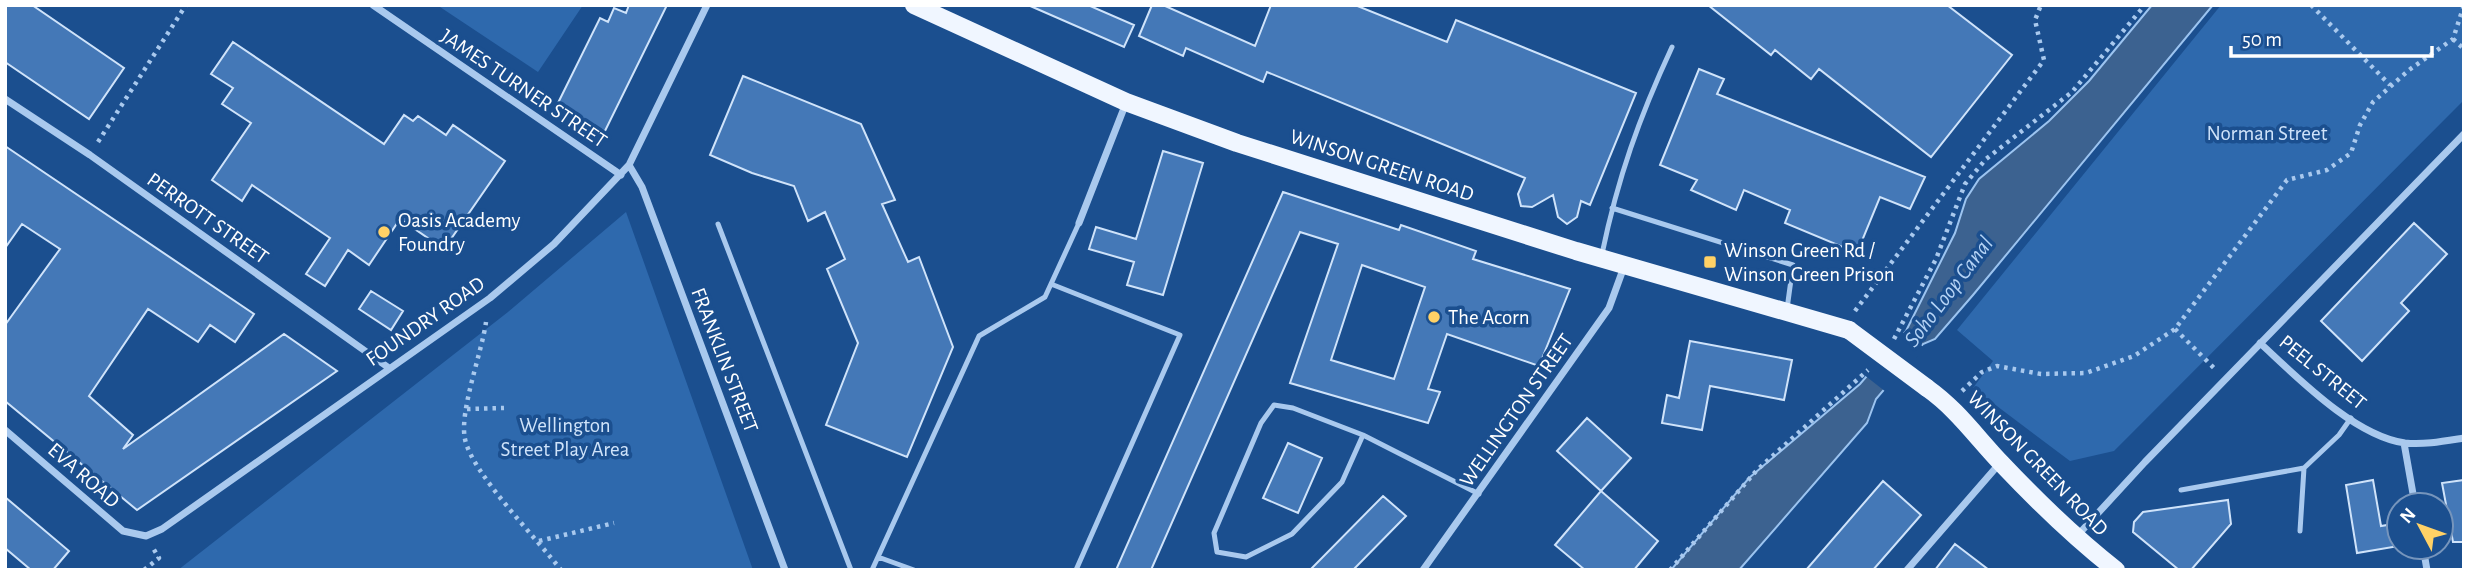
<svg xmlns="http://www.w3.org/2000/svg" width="2469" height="575" viewBox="0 0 2469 575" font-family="'Alegreya Sans',sans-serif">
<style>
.green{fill:#2e69ad}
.water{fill:#3c6290;stroke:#9cc4f0;stroke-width:2}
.pier{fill:#1b4f8f}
.building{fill:#4478b7;stroke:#cfe3fa;stroke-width:2;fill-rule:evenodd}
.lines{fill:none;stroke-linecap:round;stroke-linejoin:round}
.path{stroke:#a9c9ee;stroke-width:4.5;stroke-dasharray:3.5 5;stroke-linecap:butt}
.lane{stroke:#a9c9ee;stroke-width:5}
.street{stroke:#a9c9ee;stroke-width:7}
.primary{stroke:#f0f6ff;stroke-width:18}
.primary-bridge{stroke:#f0f6ff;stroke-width:18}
.poi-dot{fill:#ffd166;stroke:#1b4f8f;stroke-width:2.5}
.labels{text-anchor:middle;stroke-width:7;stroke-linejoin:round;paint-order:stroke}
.street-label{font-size:21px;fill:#fff;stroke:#1b4f8f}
.park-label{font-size:21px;fill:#cfe3fa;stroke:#1b4f8f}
.poi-label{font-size:21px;fill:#fff;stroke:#1b4f8f;text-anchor:start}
.water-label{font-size:23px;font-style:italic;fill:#b5d3f5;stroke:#1b4f8f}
</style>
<rect width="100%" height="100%" fill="#1b4f8f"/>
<path class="green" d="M437,5H583L538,72Z
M2221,5H2464V100L2114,451L2070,461L1973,388L1993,361L1957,330Z
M626,212L753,570H178L508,312Z"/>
<path class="water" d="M2152,5H2213L1973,295L1935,339L1923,344L1876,399L1867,423L1739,570H1671L1749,478L1860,384L1906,331L1955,233L1966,199L1979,179L2049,121L2089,81Z"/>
<path class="pier" d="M1901,331L1925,348L1886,392L1863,374Z"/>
<path class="building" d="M5,5H32L124,68L89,119L5,62Z
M629,5H667L602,137L557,105L600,18L608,22L614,8L626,13Z
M1028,5H1088L1134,25L1124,47Z
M1152,5H1163L1255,46L1271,5H1355L1447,42L1456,20L1636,93L1590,205L1581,201L1577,217L1567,224L1558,217L1553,195L1532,207L1521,206L1518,194L1525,178L1267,72L1263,82L1186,48L1183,56L1139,36Z
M1708,5H1947L2012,55L1931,157L1819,69L1811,79L1775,50L1771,55Z
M233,42L384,144L404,115L413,121L418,116L446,135L453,125L505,161L444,249L400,219L369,265L348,250L325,286L306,274L330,238L252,185L242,201L212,180L251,123L222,104L233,88L211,74Z
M1699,69L1724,79L1717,94L1925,177L1910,209L1880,197L1857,253L1785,223L1790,210L1744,190L1736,210L1691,190L1697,180L1660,165Z
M743,76L861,124L895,200L882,204L908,262L919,257L953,347L907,457L826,425L858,343L827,269L845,259L825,212L808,221L794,186L752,173L710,155Z
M5,146L254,314L235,342L210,325L198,342L148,309L89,396L133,435L123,449L284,334L337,371L137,510L5,401V325L60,249L22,224L5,248Z
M1163,151L1203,163L1163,295L1127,285L1134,262L1089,249L1096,227L1136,239Z
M1283,192L1399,230L1401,225L1476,251L1473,259L1570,289L1539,366L1447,334L1428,389L1440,392L1428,423L1290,383L1338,244L1300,232L1151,570H1116ZM1362,265L1425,287L1394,379L1331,360Z
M2414,223L2447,254L2401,303L2409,311L2362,361L2321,321Z
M371,291L403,311L391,330L359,309Z
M1690,341L1792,360L1784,400L1710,386L1702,430L1662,423L1667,395L1679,398Z
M1587,418L1631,458L1601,491L1557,451Z
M1288,443L1322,458L1298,513L1263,498Z
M2373,480L2381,526L2399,523V546L2357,553L2346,485Z
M2464,480V542H2453L2442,483Z
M1883,481L1921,515L1873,570H1806Z
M1601,491L1658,541L1634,570H1585L1555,545Z
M1383,496L1406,516L1353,570H1310Z
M5,497L69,551L53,570H31L5,548Z
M2228,500L2231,524L2191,570H2179L2133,532L2134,522L2143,512Z
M1955,544L1989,570H1935Z"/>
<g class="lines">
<path class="path" d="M2311,5L2390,85
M2453,39L2464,49
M98,142L186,5
M1855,311L2044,60L2035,20L2041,5
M486,322C482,352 459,412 465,439C471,472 538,540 561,570
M2175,329L2214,368
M1894,339L1936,259L1965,184L1986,159L2072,92L2145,5
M1962,391L1982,372L1997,366L2041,374L2086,373L2134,356L2175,329L2287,180L2327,170L2351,153L2360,125L2373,102L2409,70L2453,39L2464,5
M467,409L504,408
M539,541L614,523
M144,570L159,558L153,548
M1670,570L1757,470L1868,370"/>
<path class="lane" d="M1612,208L1793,265L1787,309
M718,224L851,570
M1602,254C1618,177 1639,118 1672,47
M1051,284L1180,335L1076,570
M1363,435L1293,408L1274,405L1261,423L1214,533L1217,552L1246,557L1292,534L1342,482L1363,435L1479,494
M2181,490L2304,468
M2300,531L2304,468L2339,435L2351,418
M878,557L914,570
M872,570L979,336L1045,297L1079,223"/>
<path class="street" d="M373,5L621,175
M5,99L90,155L389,368
M629,165L642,187L785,570
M1079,223L1126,103
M2260,343C2296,376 2354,436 2405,443C2424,445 2445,441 2464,438
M5,430L123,531L146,536L162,529L490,298L554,244L629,165L707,5
M2404,443L2415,505
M2076,537L2145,462L2464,134
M2423,547L2427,570
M1423,570L1609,308L1625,264
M1907,570L2000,463"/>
<path class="primary" d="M914,5L1126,102L1237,143L1576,251L1849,330
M1927,388C1957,409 1977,438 2002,464C2038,502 2075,538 2116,570"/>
<path class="primary-bridge" d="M1849,330L1927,388"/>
</g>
<g class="poi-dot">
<circle cx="384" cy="232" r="7"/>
<rect x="1703" y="255" width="14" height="14" rx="3.5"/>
<circle cx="1434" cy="317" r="7"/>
</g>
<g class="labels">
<g class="street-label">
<text transform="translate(524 88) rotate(34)" y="7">JAMES TURNER STREET</text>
<text transform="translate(1382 165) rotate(18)" y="7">WINSON GREEN ROAD</text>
<text transform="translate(208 218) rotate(35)" y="7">PERROTT STREET</text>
<text transform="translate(425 321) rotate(-35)" y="7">FOUNDRY ROAD</text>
<text transform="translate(725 360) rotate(69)" y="7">FRANKLIN STREET</text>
<text transform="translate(2323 372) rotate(39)" y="7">PEEL STREET</text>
<text transform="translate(1516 410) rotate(-55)" y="7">WELLINGTON STREET</text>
<text transform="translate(2038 463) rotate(46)" y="7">WINSON GREEN ROAD</text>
<text transform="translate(84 475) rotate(41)" y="7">EVA ROAD</text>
</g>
<g class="park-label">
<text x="2267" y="140">Norman Street</text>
<text x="565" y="432">Wellington<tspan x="565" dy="24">Street Play Area</tspan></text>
</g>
<g class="poi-label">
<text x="398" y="227">Oasis Academy<tspan x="398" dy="24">Foundry</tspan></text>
<text x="1724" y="257">Winson Green Rd /<tspan x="1724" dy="24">Winson Green Prison</tspan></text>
<text x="1448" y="324">The Acorn</text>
</g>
<g class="water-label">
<text transform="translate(1948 291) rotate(-53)" y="8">Soho Loop Canal</text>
</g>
</g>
<rect width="2469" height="575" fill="none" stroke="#ffffff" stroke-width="14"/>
<g transform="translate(2420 526) rotate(311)"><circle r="33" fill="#1b4f8f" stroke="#7695bc" stroke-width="2"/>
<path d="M0-5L12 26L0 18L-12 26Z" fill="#ffd166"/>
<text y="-10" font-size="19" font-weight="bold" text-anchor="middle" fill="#ffffff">N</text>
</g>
<path d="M2231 46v10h201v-10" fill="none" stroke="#ffffff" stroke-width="3.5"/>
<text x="2242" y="46" font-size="21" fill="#ffffff" stroke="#1b4f8f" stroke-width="5" paint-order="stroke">50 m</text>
</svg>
